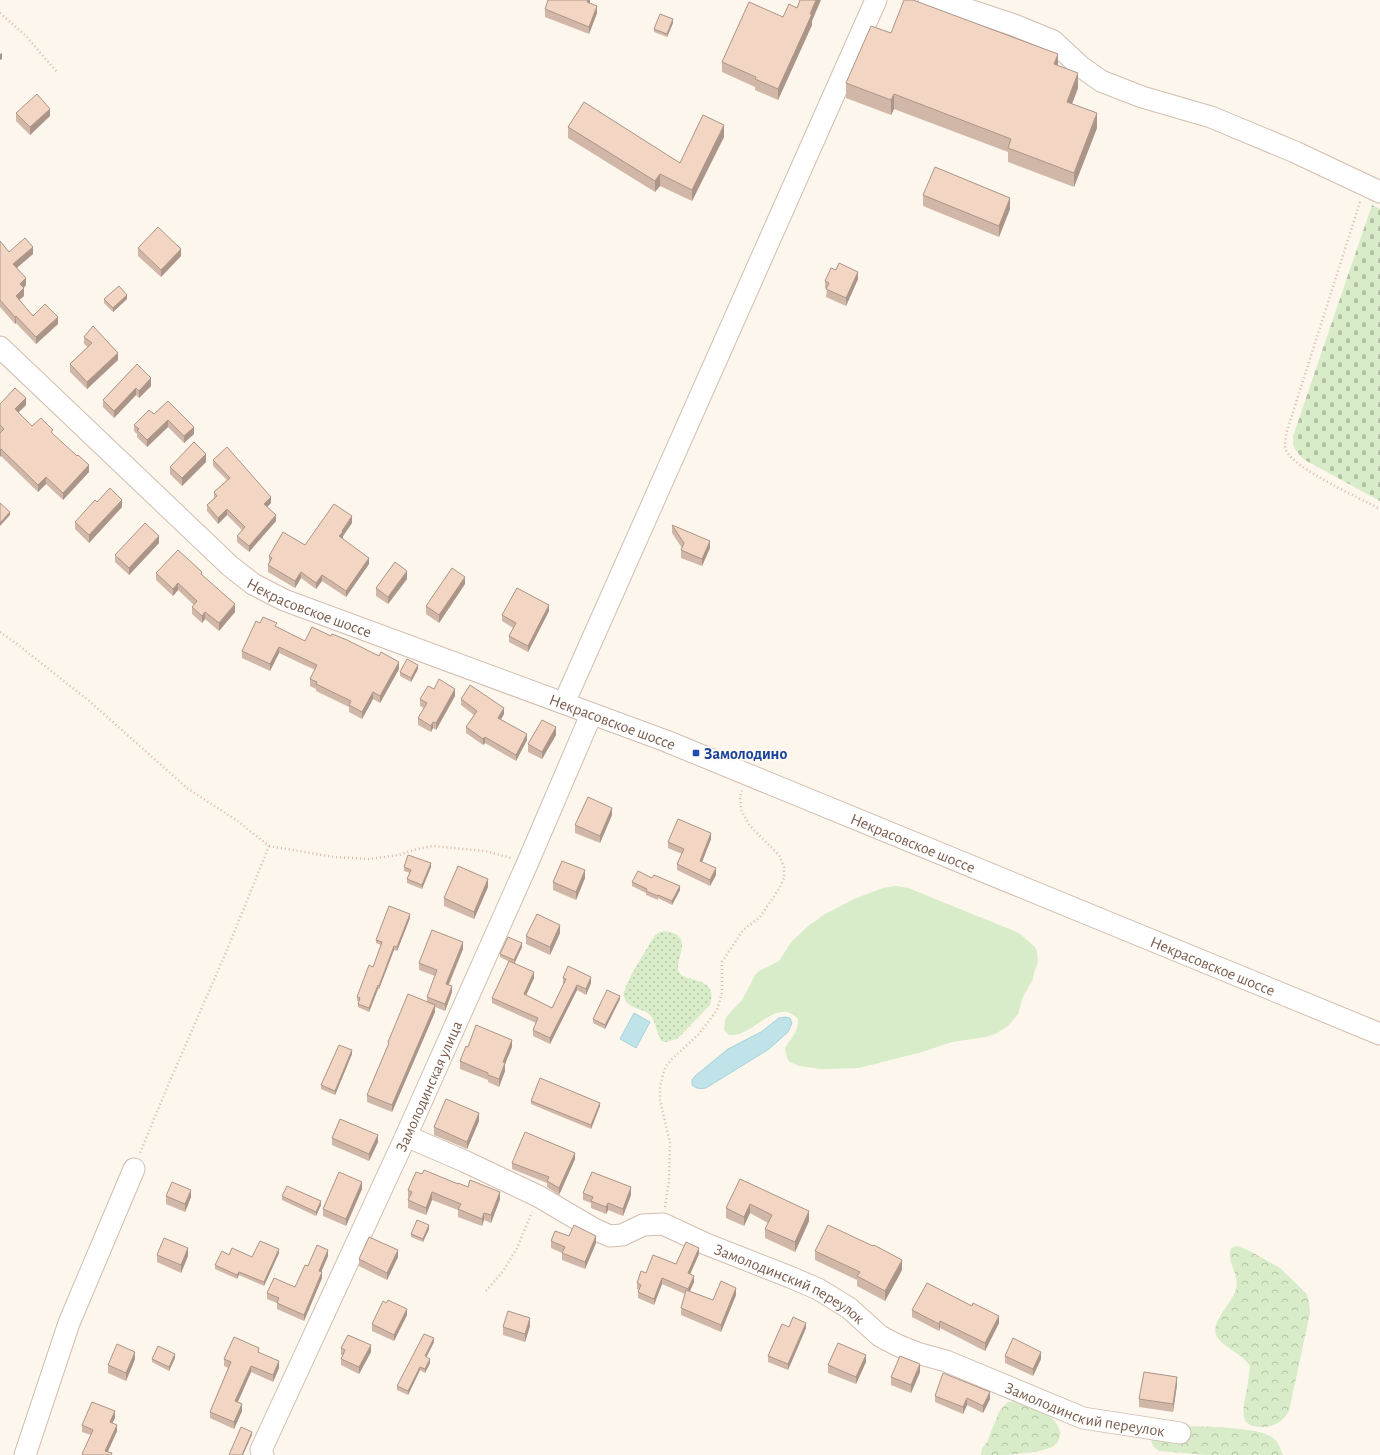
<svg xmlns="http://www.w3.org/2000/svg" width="1380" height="1455" viewBox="0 0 1380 1455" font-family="'Alegreya Sans',sans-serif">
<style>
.grass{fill:#d8ecc9}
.forest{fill:url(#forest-crowns)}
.cemetery{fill:url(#cemetery-stones)}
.park{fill:url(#park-dots)}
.water{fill:#bfe3e8;stroke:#a5d3da}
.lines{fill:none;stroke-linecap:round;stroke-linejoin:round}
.minor-casing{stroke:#d1beb0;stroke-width:23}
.path{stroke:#d9b8a5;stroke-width:2.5;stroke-dasharray:1 3;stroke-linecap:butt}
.minor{stroke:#fff;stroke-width:21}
.wall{fill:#d1b7a8}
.shaded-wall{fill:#aa9588}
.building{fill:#f3d5c3;stroke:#aa9588}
.transit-dot{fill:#1a4fb4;stroke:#fffaf3;stroke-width:1.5}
.labels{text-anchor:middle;stroke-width:3.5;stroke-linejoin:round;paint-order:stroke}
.street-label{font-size:16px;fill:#7a5c4d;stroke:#fffaf3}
.transit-label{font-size:16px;font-weight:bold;fill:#164399;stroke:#fffaf3;text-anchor:start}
</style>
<defs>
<pattern id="forest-crowns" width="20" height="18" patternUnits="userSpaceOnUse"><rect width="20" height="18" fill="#d8ecc9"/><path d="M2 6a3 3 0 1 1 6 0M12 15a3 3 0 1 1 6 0" fill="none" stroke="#b4c2a5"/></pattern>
<pattern id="cemetery-stones" width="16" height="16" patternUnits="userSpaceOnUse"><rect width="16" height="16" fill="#d8ecc9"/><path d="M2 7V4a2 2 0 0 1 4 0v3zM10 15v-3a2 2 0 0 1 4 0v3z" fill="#b4c2a5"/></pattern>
<pattern id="park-dots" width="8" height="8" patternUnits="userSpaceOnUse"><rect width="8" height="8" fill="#d8ecc9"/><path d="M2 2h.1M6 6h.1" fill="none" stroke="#b4c2a5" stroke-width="1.8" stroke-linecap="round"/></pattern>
</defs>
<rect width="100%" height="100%" fill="#fdf6ec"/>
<path class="grass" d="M896,886L908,888L1019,933L1035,947L1037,951L1038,962L1034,973L1033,979L1023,997L1018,1014L1009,1025L997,1033L986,1037L952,1042L922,1052L859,1068L821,1069L799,1066L790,1062L787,1058L785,1048C791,1038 799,1031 798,1019C777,995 753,1038 729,1035L724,1030L725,1020L727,1016L742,1000L755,975L759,971L779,961L792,941L807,927L825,914L854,899L883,888Z"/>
<path class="forest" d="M1237,1246L1250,1251L1280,1268L1306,1293L1309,1301L1310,1313L1289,1411C1283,1421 1276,1426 1265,1427C1239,1428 1242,1413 1246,1394C1248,1385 1249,1375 1250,1366C1242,1354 1220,1345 1216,1335C1211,1322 1232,1303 1236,1289C1240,1274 1226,1262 1231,1248Z
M1008,1402C1024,1401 1059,1414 1060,1433C1060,1438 1058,1443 1054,1446C1038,1455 999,1455 981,1455L982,1448L987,1442L999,1412L1002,1408Z
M1161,1425C1185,1427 1253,1425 1272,1437C1278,1441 1280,1448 1283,1455H1207L1159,1451L1153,1446L1150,1436Z"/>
<path class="cemetery" d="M1372,205L1380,209V501L1303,459L1294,448L1293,436Z"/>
<path class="park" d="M665,931C697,935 673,961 679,972C684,984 719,974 710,1005L677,1039L666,1042L661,1041C657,1033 656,1022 650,1015C644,1008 632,1010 626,1001C624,999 624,995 624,992C627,979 648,947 655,935L660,932Z"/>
<path class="water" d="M634,1013L650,1022L636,1048L620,1039Z
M785,1017L790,1018L792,1023L788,1032L769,1049L706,1088C700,1089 697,1089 692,1085V1080L695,1076L728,1049L761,1032L779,1018Z"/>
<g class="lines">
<defs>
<g id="minor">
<path d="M929,0L963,8L1014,25L1053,41L1080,66L1101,81L1142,97L1211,117L1295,152L1380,192"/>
<path id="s1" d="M0,347L230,566L253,584L284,600L666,741L1380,1034"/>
<path d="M564,703L876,0"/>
<path id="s2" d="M406,1136L464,1161L538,1196L594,1229L610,1236L622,1235L643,1225L663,1224L706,1244L790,1277L818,1289L849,1308L880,1336L897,1345L917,1353L946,1361L1083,1418L1180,1433"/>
<path d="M25,1455L69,1323L134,1169"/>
<path id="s3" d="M263,1455L261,1450L406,1136L528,862L591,715"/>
</g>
</defs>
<use href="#minor" class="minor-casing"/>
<path class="path" d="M0,13L25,35L57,72
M1360,202L1286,434C1286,439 1284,446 1286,450C1294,469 1360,498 1380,509
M0,632L17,644L88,700L187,788L239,822L269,846L227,950L169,1083L140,1153
M269,846L334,857L369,859L399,855L417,849L433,846L485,851L511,858
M665,1207L669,1181L670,1143L660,1100V1087L663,1074L666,1066L672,1059L699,1034L717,1010L722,993V962L743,930L760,917L779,889L784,878V867L779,855L750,826L741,810L740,796L742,791
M486,1291L504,1270L517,1248L532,1212"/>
<use href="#minor" class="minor"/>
</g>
<path class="wall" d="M590,0V3L597,13L589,34L545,17V9Z
M783,17L812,21V25L778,100L755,90V87L722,72V62Z
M673,23L667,37L654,32V29Z
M891,33L1058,66L1078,88L1072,104L1097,128L1074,187L1008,162V152L894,109L891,115L846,98V83Z
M16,113L50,116L30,135L16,121Z
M568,127L680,163L724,137L692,201L660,186L655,192L568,138Z
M923,195L1010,209L999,237L923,206Z
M0,241L9,252L33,254L17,268L26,285L24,288V296L19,300L33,316L58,324L36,344L16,323L15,324L0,307Z
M138,248L181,256L161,277L138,256Z
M858,279L846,306L826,297L827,289L825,288V281Z
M104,299H127L113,312L104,303Z
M84,337L118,360L87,389L70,372V364L88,347L84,344Z
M137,364L151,386L139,398L136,395L114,418L103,407V400Z
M168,401L194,434L184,443L168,427L147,447L137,437V434L134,431V425L154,414Z
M0,404L26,405L18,412L32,426L53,434L89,472L63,500L46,484L38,492L1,456L0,432Z
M213,460L271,503L267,507L276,521L249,552L237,542V536L242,530L227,515L218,524L207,511V505L214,498V492L227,480L213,466Z
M206,462L182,486L170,474V467Z
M97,502L122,507L89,543L75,529V522Z
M352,523L343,536V539L369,564L346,597L322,581L316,589L301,578L295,588L268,572V565L269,563V556L305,545Z
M672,525L710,548L702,566L681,558V550L682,548L672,533Z
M159,543L129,575L115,562V555Z
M156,573L202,575L235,612L219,631L205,619L202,623L192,614V607L194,605L178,590L173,596L156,580Z
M407,579L388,604L376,596V588Z
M465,584L439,623L426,614V606Z
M549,611L528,652L509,642V636L513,628L502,621V615Z
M260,623L277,627L305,641L399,669L380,703L373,699L362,719L349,712V707L316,691V689L310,686V679L315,670L279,653L270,671L242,658V651Z
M418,669L411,682L400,676V672Z
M434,689L455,696L436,730L433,728L431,732L418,725V718L424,708L420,706V699Z
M461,699L504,714L501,719L527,740L516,761L485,743L483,745L466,733V727L474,715L461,705Z
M556,735L542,759L528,752V744Z
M612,815L600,843L575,833V825Z
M711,839L702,862L716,875L710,886L677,870V864L682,854L668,848V842Z
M404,867H431L422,889L407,883V879L410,873L404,871Z
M585,878L576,900L553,890V882Z
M652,878L680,890L672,905L658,898V900L646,895V893L632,886V882Z
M488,887L474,919L444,906V898Z
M410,918L397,951L394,950L379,989H378L369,1012L358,1007V1004L359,1001H357V997L373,967L381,945L376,943V940Z
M560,933L550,955L526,944V936Z
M522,947L514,964L534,978L526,995L552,1008L564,984H563V978L591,983L586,995L577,990L550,1044L533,1036V1030L536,1023L492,1003V998L510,962L500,957V954Z
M463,949L449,985L452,992L445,1011L435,1007V1012L392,1112L367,1102V1095L388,1045V1042L427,1002V997L435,976L419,970V963Z
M620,999L605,1029L593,1023V1019Z
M468,1047H512L505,1064V1071L499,1087L488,1082V1080L460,1069V1061Z
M352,1054L335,1095L321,1089V1085Z
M531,1101L600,1106L591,1129L531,1104Z
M479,1121L467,1149L434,1135V1127Z
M332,1138L378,1142L369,1161L332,1145Z
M575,1159L559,1195L547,1187V1183L512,1169V1163Z
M422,1174L458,1184L500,1199L491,1223L484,1220L482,1226L458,1217V1210L432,1200L426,1215L408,1208V1200L409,1198L408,1197V1190Z
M740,1179L809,1221L795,1252L765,1238V1229L768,1223L750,1213L744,1226L726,1218V1208Z
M362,1189L346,1226L323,1216V1209Z
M583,1193L631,1195L623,1216L608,1210L606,1214L591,1208V1203L583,1200Z
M166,1196L191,1197L185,1212L166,1204Z
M282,1196L321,1205L316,1216L282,1200Z
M429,1229L423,1242L411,1237V1234Z
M569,1236L596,1243L585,1269L562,1260V1253L551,1248V1241Z
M815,1251L902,1270L885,1301L857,1286V1280L815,1260Z
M279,1253L264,1286L239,1275L237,1279L215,1269V1265L229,1255L252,1257Z
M699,1254L690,1274L694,1282L690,1291L713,1300L736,1295L721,1332L681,1315V1308L685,1294L662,1284L654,1305L638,1298V1292L639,1290L637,1289V1283L646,1273L676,1264Z
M157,1255L188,1256L181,1273L157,1262Z
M328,1256L321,1272L322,1278L304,1321L277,1309V1303L267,1299V1293L295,1287L308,1266Z
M398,1257L387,1280L359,1266V1259Z
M386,1303L407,1315L394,1341L372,1331V1324Z
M912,1310L999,1323L985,1351L940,1328L939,1331L912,1317Z
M530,1326L525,1342L503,1335V1327Z
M789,1327L806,1328L788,1370L768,1362V1356Z
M434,1342L426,1357L430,1363L425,1373L420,1370L408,1395L397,1390V1386Z
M341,1348L371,1352L359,1374L341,1365V1359L343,1355H341Z
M259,1352L279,1368L273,1382L251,1372L238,1402L242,1411L234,1429L210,1418V1412L228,1368L224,1366V1359Z
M1005,1356L1041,1359L1033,1376L1005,1363Z
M175,1358L169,1371L152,1362V1359Z
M135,1359L126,1381L108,1373V1365Z
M866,1362L856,1384L828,1373V1365Z
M920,1372L911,1393L891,1385V1377Z
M1177,1385L1173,1412L1139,1407V1399Z
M935,1396L990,1399L983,1413L967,1405L963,1414L935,1402Z
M115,1418L112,1423L117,1431L108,1452L112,1455H82L91,1435L82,1432V1425Z"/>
<path class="shaded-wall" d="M588,0H590V2L587,9V2Z
M816,0H821L812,21V25L778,100V89Z
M597,6V13L589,34V27Z
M673,19V23L667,37V34Z
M2,53V59L0,60V54Z
M1058,54V68L1054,64Z
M1078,73V88L1067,117V102Z
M894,94V109L891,115V100Z
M50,109V116L30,135V127Z
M1097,113V128L1074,187V173Z
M724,125V137L692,201V190Z
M660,174V186L655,192V181Z
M1010,198V209L999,237V226Z
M33,247V254L13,271V264Z
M181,249V256L161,277V270Z
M858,272V279L846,306V298Z
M26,278V285L20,291V284Z
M24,288V296L16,303V296Z
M127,295V299L113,312V308Z
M16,316V323L15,324V317Z
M58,317V324L36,344V337Z
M118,353V360L87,389V382Z
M151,378V386L139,398V391Z
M136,388V395L114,418V411Z
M26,398V405L15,416V409Z
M168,420V427L147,447V440Z
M194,427V434L184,443V436Z
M1,449V456L0,457V450Z
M206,454V462L182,486V478Z
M89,465V472L63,500V493Z
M46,477V484L38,492V485Z
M271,497V503L264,510V504Z
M122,500V507L89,543V535Z
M227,509V515L218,524V518Z
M10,512V515L0,526V523Z
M276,515V521L249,552V546Z
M352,516V523L343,536V539L339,543V536Z
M159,536V543L129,575V568Z
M710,541V548L702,566V559Z
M369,558V564L346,597V591Z
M407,571V579L388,604V597Z
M301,572V578L295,588V581Z
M322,575V581L316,589V583Z
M465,577V584L439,623V615Z
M178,583V590L173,596V589Z
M235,604V612L219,631V623Z
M549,605V611L528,652V646Z
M205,612V619L202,623V616Z
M279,647V653L270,671V664Z
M399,662V669L380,703V696Z
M418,665V669L411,682V678Z
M455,689V696L436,730V723Z
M373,692V699L362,719V712Z
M504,708V714L498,724V718Z
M433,722V728L431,732V726Z
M556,727V735L542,759V752Z
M527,734V740L516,761V755Z
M485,737V743L483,745V739Z
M612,808V815L600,843V836Z
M711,833V839L700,867V861Z
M431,863V867L422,889V885Z
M716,868V875L710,886V880Z
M585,870V878L576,900V892Z
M488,879V887L474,919V912Z
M680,886V890L672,905V901Z
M410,914V918L397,951V947Z
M560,925V933L550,955V947Z
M463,942V949L446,990V984Z
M522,943V947L514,964V960Z
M394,946V950L379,989V986Z
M534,972V978L524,1000V994Z
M591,977V983L586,995V989Z
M378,985V989L369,1012V1008Z
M577,985V990L550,1044V1038Z
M452,986V992L445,1011V1004Z
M620,996V999L605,1029V1025Z
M435,1005V1012L392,1112V1105Z
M512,1040V1047L505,1064V1071L499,1087V1079L503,1062Z
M352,1050V1054L335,1095V1091Z
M600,1103V1106L591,1129V1125Z
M479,1113V1121L467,1149V1142Z
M378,1135V1142L369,1161V1154Z
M575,1153V1159L559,1195V1188Z
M362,1182V1189L346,1226V1219Z
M631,1187V1195L623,1216V1209Z
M191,1190V1197L185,1212V1204Z
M432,1192V1200L426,1215V1208Z
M500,1192V1199L491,1223V1215Z
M321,1201V1205L316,1216V1212Z
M608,1203V1210L606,1214V1207Z
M750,1204V1213L744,1226V1217Z
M809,1211V1221L795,1252V1242Z
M484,1213V1220L482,1226V1219Z
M429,1225V1229L423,1242V1239Z
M596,1236V1243L585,1269V1262Z
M188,1248V1256L181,1273V1265Z
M699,1248V1254L688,1279V1273Z
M279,1249V1253L264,1286V1282Z
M328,1250V1256L319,1277V1271Z
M398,1250V1257L387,1280V1273Z
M902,1260V1270L885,1301V1291Z
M239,1272V1275L237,1279V1275Z
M322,1272V1278L304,1321V1315Z
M694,1276V1282L688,1295V1289Z
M662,1278V1284L654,1305V1299Z
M736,1288V1295L721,1332V1325Z
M407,1309V1315L394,1341V1335Z
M999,1316V1323L985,1351V1343Z
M530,1318V1326L525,1342V1334Z
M940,1321V1328L939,1331V1324Z
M806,1323V1328L788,1370V1364Z
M434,1338V1342L425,1360V1356Z
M371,1345V1352L359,1374V1367Z
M135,1352V1359L126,1381V1373Z
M1041,1352V1359L1033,1376V1369Z
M175,1354V1358L169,1371V1367Z
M866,1355V1362L856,1384V1377Z
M430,1359V1363L425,1373V1369Z
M279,1361V1368L273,1382V1375Z
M920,1364V1372L911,1393V1385Z
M251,1366V1372L235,1408V1401Z
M420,1367V1370L408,1395V1391Z
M1177,1377V1385L1173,1412V1404Z
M990,1392V1399L983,1413V1406Z
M967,1398V1405L963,1414V1407Z
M242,1404V1411L234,1429V1422Z
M115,1411V1418L110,1428V1422Z
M117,1425V1431L106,1455L105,1451Z
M252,1432V1435L243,1455H242Z"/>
<path class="building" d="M548,0H588L587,2L597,6L589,27L545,9Z
M800,0H816L810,14H812L778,89L755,79L756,77L722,62L749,2L783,17L789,4L797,8Z
M904,0H913L1058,54L1054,64L1078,73L1067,102L1097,113L1074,173L1008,148L1011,139L894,94L891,100L846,83L871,26L891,33Z
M660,14L673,19L667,34L654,29Z
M37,94L50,109L30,127L16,113Z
M584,102L680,163L703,115L724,125L692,190L660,174L655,181L568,127Z
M935,167L1010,198L999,226L923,195Z
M158,227L181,249L161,270L138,248Z
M25,238L33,247L13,264L26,278L20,284L24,288L16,296L33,316L45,304L58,317L36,337L16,316L15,317L0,300V241L9,252Z
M839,263L858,272L846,298L826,289L829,283L825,281L831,268L836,270Z
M119,286L127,295L113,308L104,299Z
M93,326L118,353L87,382L70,364L92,343L84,337Z
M137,364L151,378L139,391L136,388L114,411L103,400Z
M15,388L26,398L15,409L32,426L41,418L53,430L51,432L77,456L78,455L89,465L63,493L46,477L38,485L1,449L0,450V433L4,429L0,425V404Z
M168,401L194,427L184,436L168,420L147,440L137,430L139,429L134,425L149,410L154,414Z
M194,442L206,454L182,478L170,467Z
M227,447L271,497L264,504L276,515L249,546L237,536L245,527L227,509L218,518L207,505L217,496L214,492L230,478L213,460Z
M110,488L122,500L89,535L75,522L95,500L97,502Z
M0,503L10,512L0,523Z
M334,504L352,516L342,531L343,532L339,536L369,558L346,591L322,575L316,583L301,572L295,581L268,565L272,558L269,556L283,532L305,545Z
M145,523L159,536L129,568L115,555Z
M672,525L710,541L702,559L681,550L684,543Z
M178,550L202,572L201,574L235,604L219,623L205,612L202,616L192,607L197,601L178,583L173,589L156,573Z
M395,562L407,571L388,597L376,588Z
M452,568L465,577L439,615L426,606Z
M517,588L549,605L528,646L509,636L516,623L502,615Z
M263,617L277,623L275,626L305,641L312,627L331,636L332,634L347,640L379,656L381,652L399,662L380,696L373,692L362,712L349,705L351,701L316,684L317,682L310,679L317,665L279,647L270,664L242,651L256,621L260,623Z
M407,659L418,665L411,678L400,672Z
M439,679L455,689L436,723L433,722L431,726L418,718L427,703L420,699L428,686L434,689Z
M470,685L504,708L498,718L527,734L516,755L485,737L483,739L466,727L477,711L461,699Z
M542,720L556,727L542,752L528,744Z
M588,797L612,808L600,836L575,825Z
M678,819L711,833L700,861L716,868L710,880L677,864L684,849L668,842Z
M408,855L431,863L422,885L407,879L411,870L404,867Z
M562,861L585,870L576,892L553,882Z
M458,866L488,879L474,912L444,898Z
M638,871L652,878L654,875L680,886L672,901L658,895V896L646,891L647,889L632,882Z
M389,906L410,914L397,947L394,946L379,986L378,985L369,1008L358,1004L360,998L357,997L369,965L373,967L382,942L376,940Z
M537,914L560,925L550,947L526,936Z
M432,930L463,942L446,984L452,986L445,1004L427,997L437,970L419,963Z
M508,937L522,943L514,960L500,954Z
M509,961L534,972L524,994L552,1008L566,979L563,978L568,966L591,977L586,989L577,985L550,1038L533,1030L538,1018L492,998Z
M607,990L620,996L605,1025L593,1019Z
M408,994L435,1005L392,1105L367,1095L389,1043L388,1042Z
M476,1025L512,1040L503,1062L505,1063L499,1079L488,1075V1073L460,1061L466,1046L468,1047Z
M339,1045L352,1050L335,1091L321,1085Z
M540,1078L600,1103L591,1125L531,1101Z
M446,1099L479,1113L467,1142L434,1127Z
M340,1119L378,1135L369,1154L332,1138Z
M525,1132L575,1153L559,1188L547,1181L549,1177L512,1163Z
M424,1170L458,1184V1183L468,1187L470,1180L500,1192L491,1215L484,1213L482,1219L458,1209L461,1204L432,1192L426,1208L408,1200L412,1192L408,1190L416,1172L422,1174Z
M339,1172L362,1182L346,1219L323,1209Z
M592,1172L631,1187L623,1209L608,1203L606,1207L591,1201L593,1197L583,1193Z
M740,1179L809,1211L795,1242L765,1229L772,1215L750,1204L744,1217L726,1208Z
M172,1182L191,1190L185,1204L166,1196Z
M287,1186L321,1201L316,1212L282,1196Z
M417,1220L429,1225L423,1239L411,1234Z
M574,1225L596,1236L585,1262L562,1253L565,1247L551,1241L555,1231L569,1236Z
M828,1225L873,1246L874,1245L902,1260L885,1291L857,1276L860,1272L815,1251Z
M369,1237L398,1250L387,1273L359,1259Z
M164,1238L188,1248L181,1265L157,1255Z
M260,1241L279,1249L264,1282L239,1272L237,1275L215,1265L222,1251L229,1255L232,1248L252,1257Z
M686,1242L699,1248L688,1273L694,1276L688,1289L662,1278L654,1299L638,1292L641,1285L637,1283L641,1271L646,1273L653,1255L676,1264Z
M317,1245L328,1250L319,1271L322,1272L304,1315L277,1303L279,1298L267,1293L274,1278L295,1287L305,1265L308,1266Z
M721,1281L736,1288L721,1325L681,1308L686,1290L713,1300Z
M927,1283L972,1306L973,1303L999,1316L985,1343L940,1321L939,1324L912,1310Z
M388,1300L407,1309L394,1335L372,1324L383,1301L386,1303Z
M508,1311L530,1318L525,1334L503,1327Z
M793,1317L806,1323L788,1364L768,1356L782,1324L789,1327Z
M424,1334L434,1338L425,1356L430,1359L425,1369L420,1367L408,1391L397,1386Z
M348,1335L371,1345L359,1367L341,1359L345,1350L341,1348Z
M234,1337L259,1348L258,1352L279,1361L273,1375L251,1366L235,1401L242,1404L234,1422L210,1412L231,1362L224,1359Z
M1013,1338L1041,1352L1033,1369L1005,1356Z
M838,1343L866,1355L856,1377L828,1365Z
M117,1344L135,1352L126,1373L108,1365Z
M158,1346L175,1354L169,1367L152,1359Z
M900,1356L920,1364L911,1385L891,1377Z
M1144,1372L1177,1377L1173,1404L1139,1399Z
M943,1373L990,1392L983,1406L967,1398L963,1407L935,1396Z
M92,1402L115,1411L110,1422L117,1425L105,1451L112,1453L111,1455H84L82,1454L93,1430L82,1425Z
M241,1427L252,1432L242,1455H229Z"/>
<rect class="transit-dot" x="692" y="749" width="8" height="8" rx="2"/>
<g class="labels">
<g class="street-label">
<text dy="6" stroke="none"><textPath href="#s1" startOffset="408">Некрасовское шоссе</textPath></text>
<text dy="6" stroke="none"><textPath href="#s1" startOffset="732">Некрасовское шоссе</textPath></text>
<text dy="6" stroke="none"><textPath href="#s1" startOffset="1056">Некрасовское шоссе</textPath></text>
<text dy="6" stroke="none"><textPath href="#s1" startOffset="1380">Некрасовское шоссе</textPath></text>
<text dy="6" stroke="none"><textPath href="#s3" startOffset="406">Замолодинская улица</textPath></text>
<text dy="6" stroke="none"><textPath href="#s2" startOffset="423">Замолодинский переулок</textPath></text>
<text dy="6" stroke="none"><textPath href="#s2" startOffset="748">Замолодинский переулок</textPath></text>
</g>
<g class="transit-label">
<text x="704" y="759">Замолодино</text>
</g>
</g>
</svg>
